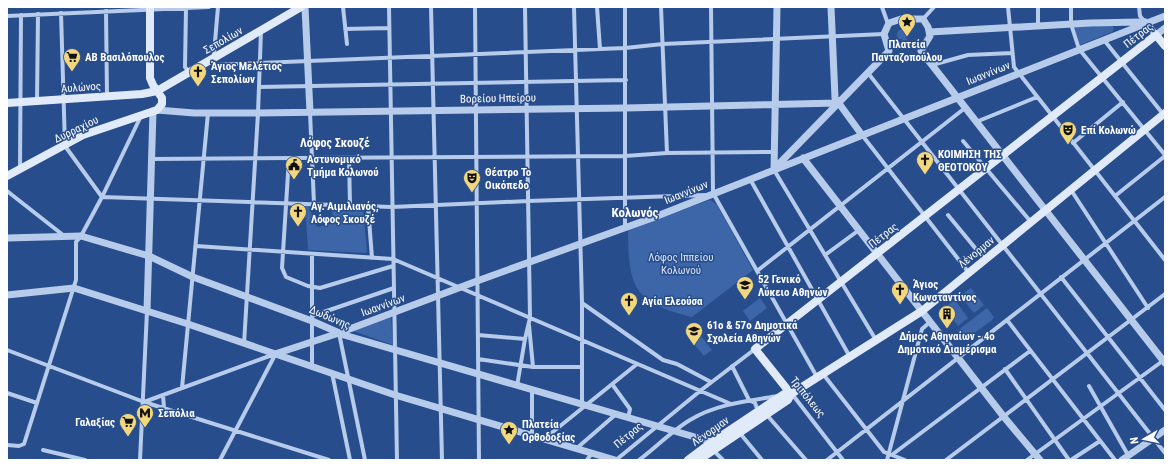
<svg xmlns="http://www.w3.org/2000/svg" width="1172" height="467" viewBox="0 0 1172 467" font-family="'Roboto Condensed',sans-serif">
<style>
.green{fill:#3c66a8}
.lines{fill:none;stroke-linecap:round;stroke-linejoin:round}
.minor{stroke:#b7cbea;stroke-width:4}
.tertiary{stroke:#b7cbea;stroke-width:7}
.secondary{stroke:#e1eaf8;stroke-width:8}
.labels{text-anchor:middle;stroke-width:3;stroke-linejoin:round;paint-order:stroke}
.street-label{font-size:11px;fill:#fff;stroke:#284d8c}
.poi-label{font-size:11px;font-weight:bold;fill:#fff;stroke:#284d8c;text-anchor:start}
.park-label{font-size:11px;fill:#dbe6f8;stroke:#284d8c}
.neighbourhood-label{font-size:12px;font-weight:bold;fill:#fff;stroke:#284d8c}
.quarter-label{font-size:13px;font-weight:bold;fill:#fff;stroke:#284d8c}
</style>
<rect width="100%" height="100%" fill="#284d8c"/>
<path class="green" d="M1112,25L1114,29L1112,32L1080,45L1074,26Z
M902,29L905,31L906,38L912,44L909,49H904L902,39H899L897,36L898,31Z
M710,200L717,205L753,270L692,317C634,303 628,288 628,229Z
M291,205H308L317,227L335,223L330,206L363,208L367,252L365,253L308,250L306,218L301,215L289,218Z
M971,288L984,305L974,313L960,296Z
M760,298L767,308L750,321L743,311Z
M955,300L968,318L958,326L944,308Z
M987,308L994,317L992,320L964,341L957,331Z
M391,317L393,345L353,331Z
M701,336L712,350L704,356L693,343Z"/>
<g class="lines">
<path class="minor" d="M218,7L213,65L625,48L663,44L884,34
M343,7L347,44
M389,7L397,460
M431,7L442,460
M475,7L479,460
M574,7L582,303V404
M597,7L600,49
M625,7V228
M661,7L667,153
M711,7L713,193L817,377
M882,7L888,24
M1008,7L1014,67L1165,260
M1038,7V26
M1071,7V24L1079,49L1165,155
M1139,7L1140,16L1145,22
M186,8L185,67L189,72
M106,11L107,96
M61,13L65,146L102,197L392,207L528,201L705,195
M7,16L209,7
M923,19L934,7
M345,29L389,28
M1104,40L1163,114
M932,65L968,55L1012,53
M868,73L1165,453
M259,87L626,80
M37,101L38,14
M310,112L314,204
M976,122L1037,97
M862,135L969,273
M963,141L1031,222
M1073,143L1123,102
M289,158L282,268L286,277L308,286L320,288L393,266
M349,158L350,205
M152,159L625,156L667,153L774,152
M20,168L21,15
M774,170L876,340
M750,179L850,357
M1071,190L1148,308
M7,191L63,235
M1115,196L1165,156
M368,206L372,258
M948,215L985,260
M196,246L393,259L731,404
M825,255L859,230
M757,271L965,108
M1061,277L1165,410
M582,303L663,360L677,364L711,382
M312,316L394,288
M1007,320L1115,460
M529,325L533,367
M339,333L365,460
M478,335L525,339
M244,344L258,113L261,31
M7,350L144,402L329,460
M478,359L533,367H582
M312,366V254
M732,366L749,400L755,403L758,411
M1005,369L1069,460
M332,373L350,460
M823,374L884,452L905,460
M612,384L630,409L628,418
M517,386L525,339L530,318L525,7
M1089,386L1128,455
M182,388L208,113
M7,393L37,403
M792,394L843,460
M163,395L164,408
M144,402L275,354
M766,414L806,460
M739,432L762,460
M532,435V390
M544,439L637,364
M7,445L19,446L24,444L76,280V242L81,236L102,197L141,116
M577,448L615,415
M43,450L85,460
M713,450L723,460
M893,454L1030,351
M140,460L147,311
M220,460L275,355
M587,460L592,453
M616,460L700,391L755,349
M639,460C655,448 673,430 690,420C716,404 748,401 778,396
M827,460L1165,197
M887,460L922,329L930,322
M946,460L1165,294
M1027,460L1164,360
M1071,460L1100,441"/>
<path class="tertiary" d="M305,7L310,112
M831,7L835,98L862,135
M1145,22L1156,35L1165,28
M930,32L1090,23L1140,22
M157,110L194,113H258L626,108L838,103
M803,158L1004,417L1040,460
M775,168L889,51L884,34L889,23L901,19H923L928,27L930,36L921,51L1165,363
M774,170L777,7
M7,238L81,236L149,256L193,277L312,321L344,335L712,442
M7,295L74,288L188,324L395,395L615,460
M147,311L153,111
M275,354L339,333L477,281L652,218L1165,16
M1122,460L1165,430"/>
<path class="secondary" d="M7,103L142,94L157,91L301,7
M7,176L83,135L157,110L162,104V98L153,85L150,78V7
M791,394L755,349L1156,35L1165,46
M688,460L712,442L784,394H791L922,311L1165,113
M699,460L788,400L791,394"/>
</g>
<defs>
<symbol id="sight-pin" viewBox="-11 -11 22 30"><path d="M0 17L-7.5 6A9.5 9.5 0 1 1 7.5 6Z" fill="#f2d77d" stroke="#284d8c"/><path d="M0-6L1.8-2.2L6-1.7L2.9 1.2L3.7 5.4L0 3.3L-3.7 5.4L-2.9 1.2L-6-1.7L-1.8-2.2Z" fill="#111"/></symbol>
<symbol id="supermarket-pin" viewBox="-11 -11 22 30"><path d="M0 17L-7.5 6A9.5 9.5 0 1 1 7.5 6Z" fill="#f2d77d" stroke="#284d8c"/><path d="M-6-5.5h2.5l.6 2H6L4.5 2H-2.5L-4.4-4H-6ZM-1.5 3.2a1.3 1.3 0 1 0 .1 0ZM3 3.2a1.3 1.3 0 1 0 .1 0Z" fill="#111"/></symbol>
<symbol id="church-pin" viewBox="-11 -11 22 30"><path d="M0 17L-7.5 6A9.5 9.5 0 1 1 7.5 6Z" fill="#f2d77d" stroke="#284d8c"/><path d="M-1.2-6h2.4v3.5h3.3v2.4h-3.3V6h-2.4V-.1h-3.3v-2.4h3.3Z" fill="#111"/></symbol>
<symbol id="theatre-pin" viewBox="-11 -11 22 30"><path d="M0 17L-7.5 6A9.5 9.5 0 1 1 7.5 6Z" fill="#f2d77d" stroke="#284d8c"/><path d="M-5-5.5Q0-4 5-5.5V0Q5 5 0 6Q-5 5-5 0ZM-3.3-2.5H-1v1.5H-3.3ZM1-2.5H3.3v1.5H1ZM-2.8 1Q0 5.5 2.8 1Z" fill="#111"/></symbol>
<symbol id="civic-pin" viewBox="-11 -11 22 30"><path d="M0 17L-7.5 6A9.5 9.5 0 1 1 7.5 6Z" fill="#f2d77d" stroke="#284d8c"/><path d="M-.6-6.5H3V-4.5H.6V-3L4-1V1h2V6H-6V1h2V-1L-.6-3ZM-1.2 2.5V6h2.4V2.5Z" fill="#111"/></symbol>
<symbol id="school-pin" viewBox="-11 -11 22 30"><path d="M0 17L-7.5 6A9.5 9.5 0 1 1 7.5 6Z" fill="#f2d77d" stroke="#284d8c"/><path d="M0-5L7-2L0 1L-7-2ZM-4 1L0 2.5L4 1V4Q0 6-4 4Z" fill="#111"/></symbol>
<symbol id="building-pin" viewBox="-11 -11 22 30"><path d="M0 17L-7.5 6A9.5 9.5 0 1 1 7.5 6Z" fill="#f2d77d" stroke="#284d8c"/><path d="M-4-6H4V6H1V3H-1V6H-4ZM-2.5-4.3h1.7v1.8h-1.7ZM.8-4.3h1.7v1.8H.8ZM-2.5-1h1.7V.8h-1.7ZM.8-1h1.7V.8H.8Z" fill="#111"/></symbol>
<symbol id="metro-pin" viewBox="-11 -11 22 30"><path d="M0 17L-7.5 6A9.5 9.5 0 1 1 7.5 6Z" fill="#f2d77d" stroke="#284d8c"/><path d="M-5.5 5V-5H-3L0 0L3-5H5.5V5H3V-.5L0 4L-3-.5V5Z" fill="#111"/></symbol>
</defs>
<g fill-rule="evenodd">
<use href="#sight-pin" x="897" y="12" width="20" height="27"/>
<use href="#supermarket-pin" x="62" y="47" width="20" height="27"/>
<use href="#church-pin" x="188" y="62" width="20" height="27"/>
<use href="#theatre-pin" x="1058" y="120" width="20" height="27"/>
<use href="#church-pin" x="915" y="150" width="20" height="27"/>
<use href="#civic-pin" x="284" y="155" width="20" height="27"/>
<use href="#theatre-pin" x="462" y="168" width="20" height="27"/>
<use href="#church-pin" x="288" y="202" width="20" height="27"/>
<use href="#school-pin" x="735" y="275" width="20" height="27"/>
<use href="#church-pin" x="890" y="280" width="20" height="27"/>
<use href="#church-pin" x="619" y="291" width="20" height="27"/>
<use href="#building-pin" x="937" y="304" width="20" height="27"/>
<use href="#school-pin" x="684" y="321" width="20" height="27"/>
<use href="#metro-pin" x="135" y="403" width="20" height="27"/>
<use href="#supermarket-pin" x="118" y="412" width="20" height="27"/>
<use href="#sight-pin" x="499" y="420" width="20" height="27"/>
</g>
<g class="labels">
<g class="street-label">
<text transform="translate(1138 35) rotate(-38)" y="4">Πέτρας</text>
<text transform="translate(223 40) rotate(-30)" y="4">Σεπολίων</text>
<text transform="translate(988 73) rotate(-22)" y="4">Ιωαννίνων</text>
<text transform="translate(81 87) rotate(-4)" y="4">Αυλώνος</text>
<text transform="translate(498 98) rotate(-1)" y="4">Βορείου Ηπείρου</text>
<text transform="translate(76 129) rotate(-26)" y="4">Δυρραχίου</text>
<text transform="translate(686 192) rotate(-22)" y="4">Ιωαννίνων</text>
<text transform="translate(883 235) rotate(-38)" y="4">Πέτρας</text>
<text transform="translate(976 252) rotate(-39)" y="4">Λένορμαν</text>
<text transform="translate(383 305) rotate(-20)" y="4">Ιωαννίνων</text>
<text transform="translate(330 317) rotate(23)" y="4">Δωδώνης</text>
<text transform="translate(808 397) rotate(51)" y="4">Τριπόλεως</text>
<text transform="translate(710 431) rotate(-35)" y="4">Λένορμαν</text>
<text transform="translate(628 435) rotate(-40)" y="4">Πέτρας</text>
</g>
<g class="poi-label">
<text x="907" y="48" text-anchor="middle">Πλατεία<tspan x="907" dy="13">Πανταζοπούλου</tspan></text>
<text x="85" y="61">ΑΒ Βασιλόπουλος</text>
<text x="211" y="70">Άγιος Μελέτιος<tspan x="211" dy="13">Σεπολίων</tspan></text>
<text x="1081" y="134">Επί Κολωνώ</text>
<text x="938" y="158">ΚΟΙΜΗΣΗ ΤΗΣ<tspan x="938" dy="13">ΘΕΟΤΟΚΟΥ</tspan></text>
<text x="307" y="163">Αστυνομικό<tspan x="307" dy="13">Τμήμα Κολωνού</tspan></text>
<text x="485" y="176">Θέατρο Το<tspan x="485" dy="13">Οικόπεδο</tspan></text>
<text x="311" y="210">Αγ. Αιμιλιανός,<tspan x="311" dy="13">Λόφος Σκουζέ</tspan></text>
<text x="758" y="283">52 Γενικό<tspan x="758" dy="13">Λύκειο Αθηνών</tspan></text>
<text x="913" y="288">Άγιος<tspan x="913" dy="13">Κωνσταντίνος</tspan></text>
<text x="642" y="305">Αγία Ελεούσα</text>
<text x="707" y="329">61ο &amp; 57ο Δημοτικά<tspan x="707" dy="13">Σχολεία Αθηνών</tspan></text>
<text x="947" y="340" text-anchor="middle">Δήμος Αθηναίων - 4ο<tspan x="947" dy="13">Δημοτικό Διαμέρισμα</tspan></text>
<text x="158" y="417">Σεπόλια</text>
<text x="115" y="426" text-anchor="end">Γαλαξίας</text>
<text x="522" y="428">Πλατεία<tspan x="522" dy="13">Ορθοδοξίας</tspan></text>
</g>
<g class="park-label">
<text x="681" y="261">Λόφος Ιππείου<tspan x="681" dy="13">Κολωνού</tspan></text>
</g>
<g class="neighbourhood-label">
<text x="335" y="147">Λόφος Σκουζέ</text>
</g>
<g class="quarter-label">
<text x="635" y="217">Κολωνός</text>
</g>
</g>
<rect width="1172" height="467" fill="none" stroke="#ffffff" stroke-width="16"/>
<g transform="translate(1144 439) rotate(261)" stroke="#284d8c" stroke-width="3" paint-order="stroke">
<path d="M0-3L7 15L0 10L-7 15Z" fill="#ffffff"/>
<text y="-6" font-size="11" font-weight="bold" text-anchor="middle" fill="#ffffff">N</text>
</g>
</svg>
